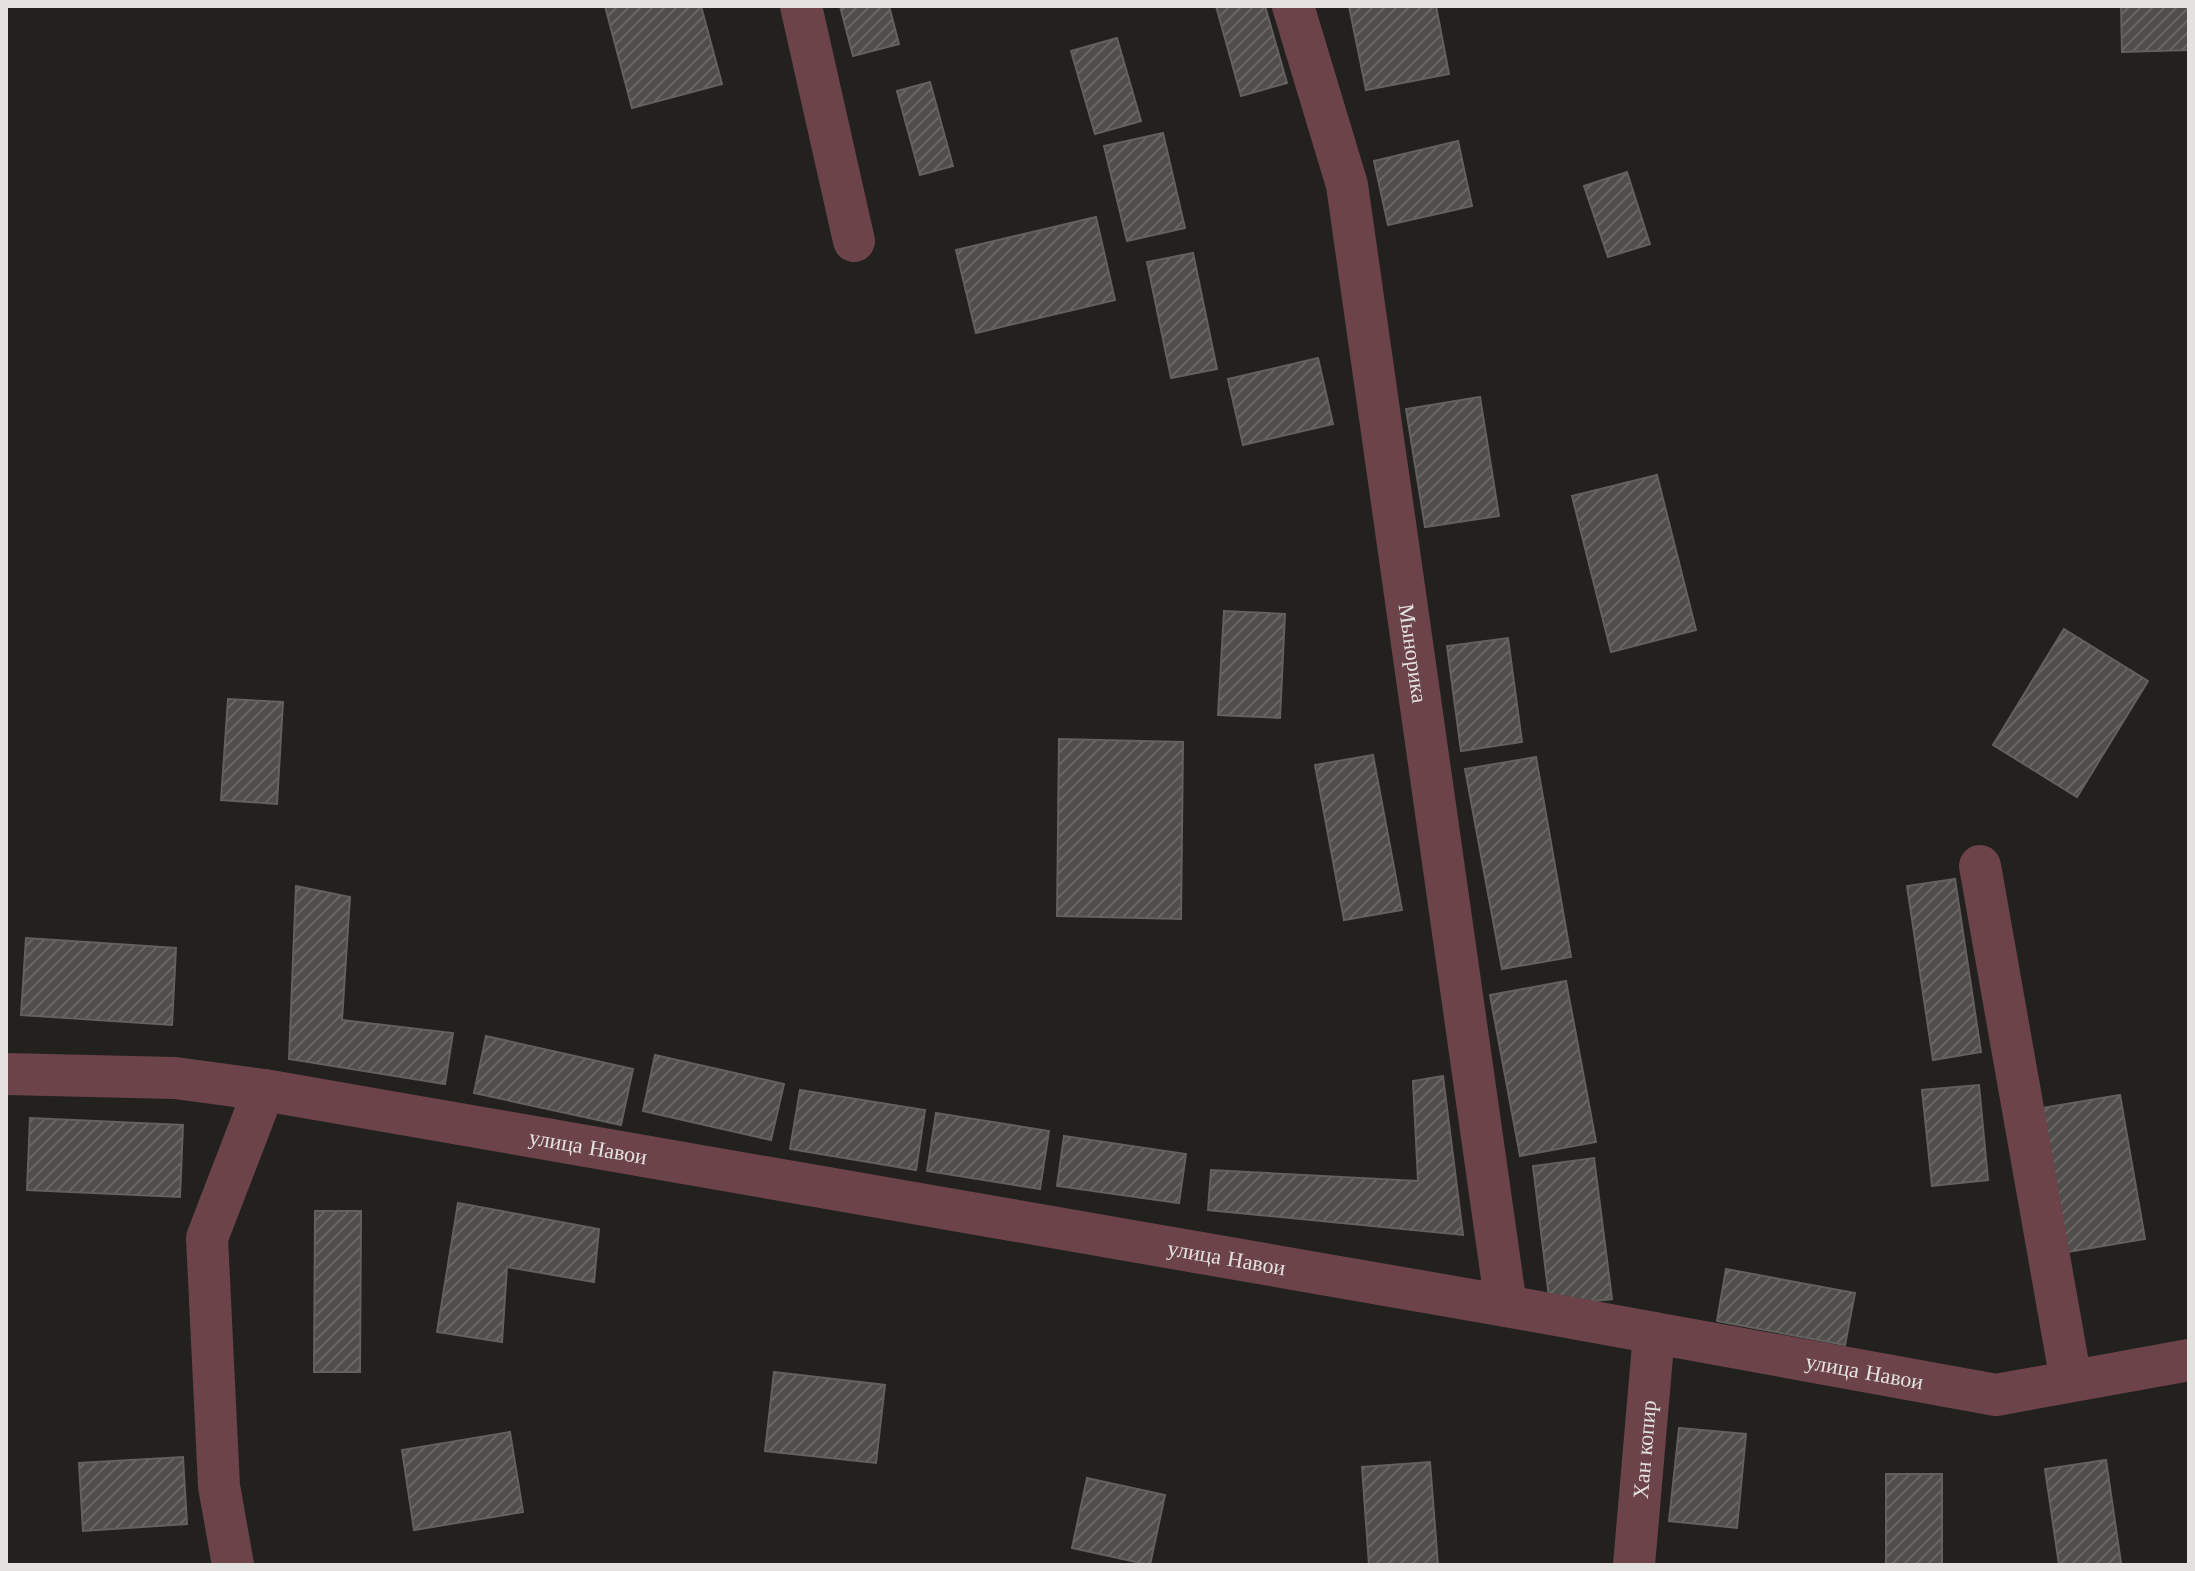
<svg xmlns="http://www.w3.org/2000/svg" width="2195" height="1571" viewBox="0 0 2195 1571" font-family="'Libre Baskerville',serif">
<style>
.building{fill:url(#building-hatch);stroke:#63615e;stroke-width:2}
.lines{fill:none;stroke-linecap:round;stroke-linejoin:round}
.minor{stroke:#6b4349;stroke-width:42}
.labels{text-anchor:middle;stroke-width:6;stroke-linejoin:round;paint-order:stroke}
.street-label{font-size:22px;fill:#e3e2df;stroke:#0b0b09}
</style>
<defs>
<pattern id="building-hatch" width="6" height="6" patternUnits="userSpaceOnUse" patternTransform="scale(2)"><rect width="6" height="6" fill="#504e4a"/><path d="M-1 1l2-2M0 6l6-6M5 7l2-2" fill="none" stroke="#696764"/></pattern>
</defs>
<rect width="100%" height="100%" fill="#22211e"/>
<path class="building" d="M605,6H701L722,84L632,108Z
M840,6H889L899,44L853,56Z
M1216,6H1265L1287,83L1241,96Z
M1349,6H1436L1449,74L1366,90Z
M2121,6H2189V50L2122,52Z
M1117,38L1141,121L1095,134L1071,51Z
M930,82L953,166L920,175L897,91Z
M1163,133L1185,228L1127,241L1104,146Z
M1458,141L1472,206L1388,225L1374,161Z
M1627,172L1650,244L1608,257L1584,186Z
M1096,217L1115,300L976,333L956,250Z
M1193,253L1217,369L1171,378L1147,262Z
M1318,358L1333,424L1243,445L1228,379Z
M1480,397L1499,516L1425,527L1406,409Z
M1657,475L1696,630L1611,652L1572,496Z
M1224,611L1285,614L1280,718L1218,715Z
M2064,629L2148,681L2077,797L1993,745Z
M1508,638L1522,742L1461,751L1447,646Z
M228,699L283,702L277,804L221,800Z
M1059,739L1183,742L1181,919L1057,916Z
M1373,755L1402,910L1344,920L1315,765Z
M1536,757L1571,957L1502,969L1465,769Z
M1955,879L1981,1052L1933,1060L1907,886Z
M296,886L350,897L342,1020L453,1033L445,1084L289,1059Z
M26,938L176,948L172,1025L21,1015Z
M1566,981L1596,1142L1520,1156L1490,995Z
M486,1036L633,1069L621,1125L474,1093Z
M655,1055L784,1084L771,1140L643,1111Z
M1443,1076L1463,1235L1208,1210L1211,1170L1418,1181L1413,1081Z
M1979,1085L1988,1180L1932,1186L1922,1090Z
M800,1090L925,1110L916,1170L790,1149Z
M2120,1095L2145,1239L2067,1252L2042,1108Z
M936,1113L1049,1131L1040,1189L927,1171Z
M30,1118L183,1125L180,1197L27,1190Z
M1064,1136L1186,1154L1179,1203L1057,1186Z
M1594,1158L1612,1299L1550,1306L1533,1166Z
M458,1203L599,1229L594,1282L507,1267L502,1342L437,1332Z
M315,1211H361L360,1372H314Z
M1726,1269L1855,1293L1845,1345L1717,1321Z
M774,1372L885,1385L876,1463L765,1451Z
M1679,1428L1746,1434L1737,1528L1669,1521Z
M510,1432L523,1512L414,1530L402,1450Z
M183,1457L187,1524L83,1531L79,1463Z
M2106,1460L2121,1563L2108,1565H2059L2045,1469Z
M1430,1462L1438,1565H1369L1362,1467Z
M1886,1474H1942V1565H1886Z
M1087,1478L1165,1495L1150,1565L1072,1548Z"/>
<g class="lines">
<g class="minor">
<path d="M801,6L854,241"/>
<path id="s1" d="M1293,6L1347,185L1506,1306"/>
<path d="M1980,866L2071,1381"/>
<path id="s2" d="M6,1074L175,1078L264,1090L1506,1306L1996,1395L2189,1360"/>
<path d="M233,1565L219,1486L207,1238L264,1090"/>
<path id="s3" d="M1634,1565L1654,1333"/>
</g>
</g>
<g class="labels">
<g class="street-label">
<text dy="8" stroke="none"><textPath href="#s1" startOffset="660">Мынорика</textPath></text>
<text dy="8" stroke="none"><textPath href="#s2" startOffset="588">улица Навои</textPath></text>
<text dy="8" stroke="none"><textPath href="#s2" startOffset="1236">улица Навои</textPath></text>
<text dy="8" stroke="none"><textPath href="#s2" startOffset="1884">улица Навои</textPath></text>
<text dy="8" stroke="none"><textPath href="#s3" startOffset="116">Хан копир</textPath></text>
</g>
</g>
<rect width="2195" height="1571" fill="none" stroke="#e3e2df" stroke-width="16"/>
</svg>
